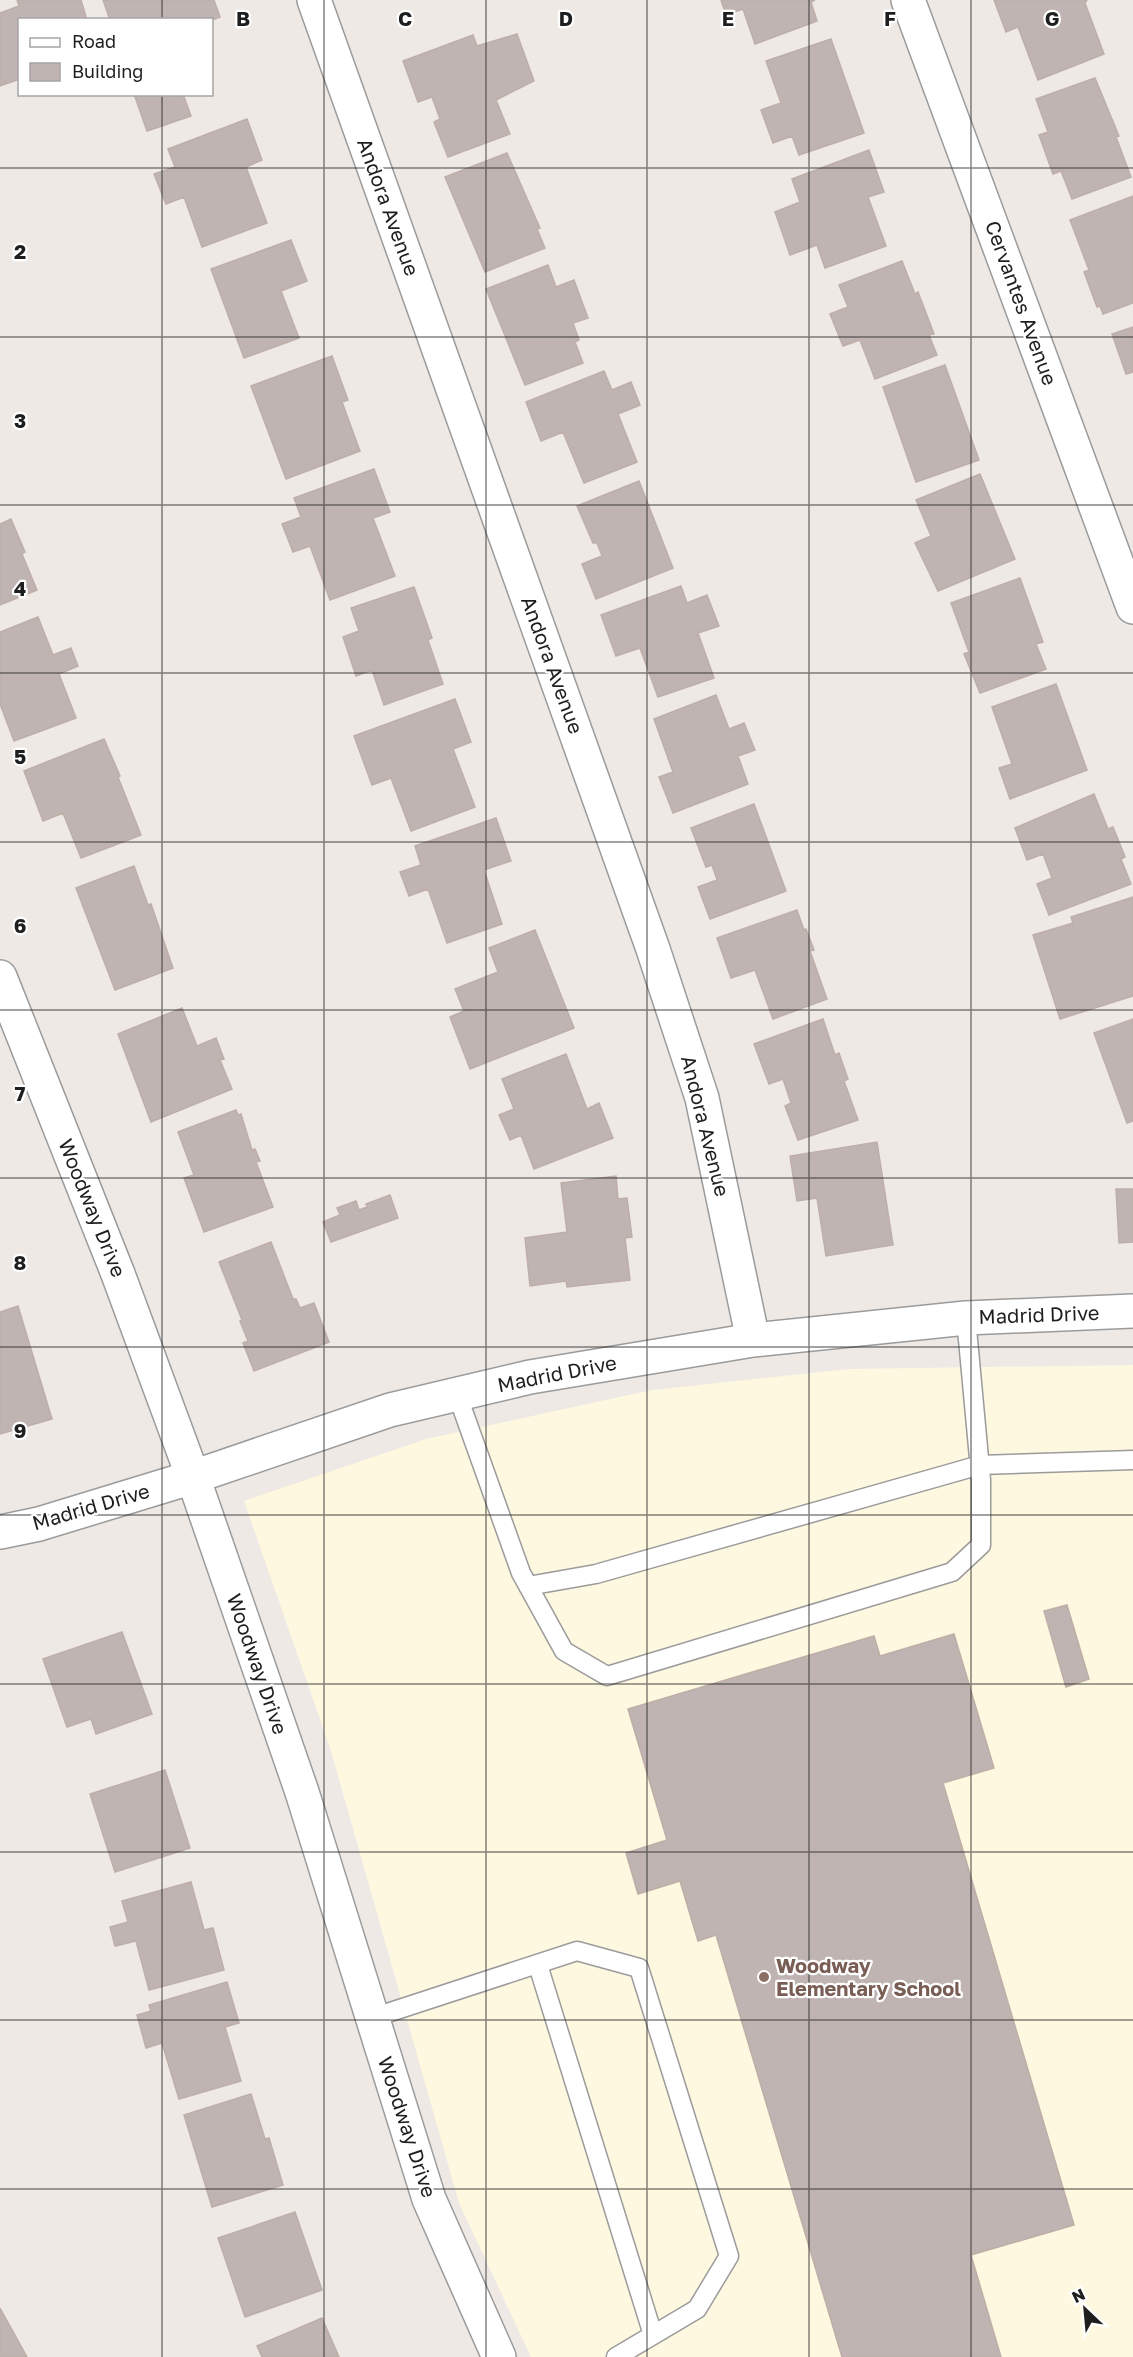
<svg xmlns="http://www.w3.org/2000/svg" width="1133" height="2357" viewBox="0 0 1133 2357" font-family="'Golos Text',sans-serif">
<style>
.education{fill:#fdf8df}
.building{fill:#bfb4b1;stroke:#bfaea8;stroke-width:1.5}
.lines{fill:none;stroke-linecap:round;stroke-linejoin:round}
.service-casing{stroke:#9b9b9b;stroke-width:21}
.minor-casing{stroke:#9b9b9b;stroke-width:36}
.tertiary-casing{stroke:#9b9b9b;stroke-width:36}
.service{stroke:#fff;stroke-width:18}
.minor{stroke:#fff;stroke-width:33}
.tertiary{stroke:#fff;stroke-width:33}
.grid{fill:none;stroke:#1e1e1e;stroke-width:1.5;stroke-opacity:0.55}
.education-dot{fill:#8d6e63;stroke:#fff;stroke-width:2}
.labels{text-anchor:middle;stroke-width:4.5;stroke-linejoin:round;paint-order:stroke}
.street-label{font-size:20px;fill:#1e1e1e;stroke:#fff}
.education-label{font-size:20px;font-weight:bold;fill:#785e54;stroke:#fff;text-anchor:start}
.grid-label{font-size:20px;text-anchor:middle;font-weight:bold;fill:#1e1e1e;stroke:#fff;stroke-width:4.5;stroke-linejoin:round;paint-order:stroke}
</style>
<rect width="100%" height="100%" fill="#eee9e5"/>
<path class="education" d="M1133,1365V2357H531L459,2203L331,1751L244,1501L426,1439L652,1390L849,1369Z"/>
<path class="building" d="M17,0H81L87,20H20V79L0,86V13L19,6Z
M103,0H214L220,17L212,20H110Z
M721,0H815L811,2L817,21L755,44L743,9L726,15Z
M994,0H1087L1085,3L1104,54L1038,80L1018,27L1006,32Z
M517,34L534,81L496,100L510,134L448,157L434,122L440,119L432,97L418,102L403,61L473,35L477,46Z
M831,39L864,133L799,155L792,136L773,143L761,110L781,103L766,61Z
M1095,78L1119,136L1116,137L1131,177L1072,199L1061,171L1053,174L1039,135L1048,132L1036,99Z
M134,94H183L191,116L147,131Z
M247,119L262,160L246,167L267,223L202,247L184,197L166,204L154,174L175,167L168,149Z
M869,150L884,192L868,197L886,246L825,268L817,245L790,255L775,212L800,202L792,179Z
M507,153L540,228L537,229L545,248L485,272L445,177Z
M1133,196V303L1103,314L1100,306L1097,307L1084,272L1089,270L1070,220Z
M291,240L307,281L281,291L299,338L244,358L211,269Z
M902,261L915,294L918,292L934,334L929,335L937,355L875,379L860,340L843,346L830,314L848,307L839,285Z
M548,265L556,287L574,280L588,318L573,323L579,340L575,342L583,363L525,385L486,289Z
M1133,327V372L1126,374L1112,334Z
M332,356L348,400L342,402L360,451L286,479L251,386Z
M945,365L979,460L916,482L883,387Z
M604,371L612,390L631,382L640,405L618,414L637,462L584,483L563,432L541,441L526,402Z
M374,469L390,512L373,518L395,576L330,600L310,546L293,552L282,524L301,517L294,498Z
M980,474L1015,559L938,591L915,543L931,536L916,500Z
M639,481L673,568L596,599L582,564L602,556L597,543H593L577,506Z
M11,519L25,552L22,554L37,590L0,605V524Z
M1020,578L1043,642L1036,644L1046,669L980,693L964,654L969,652L951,603Z
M681,586L687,603L707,595L719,626L698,633L714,678L658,697L640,648L616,656L601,615Z
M414,587L432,638L428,640L443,684L384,705L372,670L356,676L343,637L359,631L351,608Z
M38,617L53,655L71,648L78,666L59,674L76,718L14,741L0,704V632Z
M1056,684L1087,770L1010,799L999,768L1012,764L992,707Z
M716,695L729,729L744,723L755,750L738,756L748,784L673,813L659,777L673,772L654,719Z
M455,699L471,742L453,749L475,807L411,831L391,778L372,785L354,736Z
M104,739L120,776L118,777L141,835L81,858L63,813L43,821L24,771Z
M1094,794L1108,829L1113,827L1125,857L1121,859L1131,884L1049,915L1037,884L1052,878L1043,854L1027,860L1015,828Z
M754,804L786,891L710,919L698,887L717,880L712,865L706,867L691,828Z
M496,818L511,861L484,870L502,924L447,943L428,889L409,896L400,872L421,865L415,846Z
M134,866L148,905L151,904L173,968L115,990L76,888Z
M1133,897V996L1060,1019L1033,935L1073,923L1071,917Z
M797,910L804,930L806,929L814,950L810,951L827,999L773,1019L755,970L731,978L717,938Z
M535,930L574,1028L470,1069L450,1017L464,1011L455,989L498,972L489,948Z
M182,1008L197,1046L216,1038L224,1059L220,1060L232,1089L151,1122L118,1034Z
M823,1019L835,1055L839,1053L848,1079L844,1081L858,1120L798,1140L785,1106L791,1103L783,1079L769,1084L754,1044Z
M1133,1019V1121L1127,1123L1094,1033Z
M566,1054L587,1109L599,1103L613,1138L534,1169L521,1135L510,1140L499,1115L514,1109L502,1079Z
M236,1110L238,1115L241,1114L252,1150L255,1149L260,1161L256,1162L273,1207L204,1232L184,1178L194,1175L178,1132Z
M877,1142L893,1245L826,1256L817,1198L797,1201L790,1156Z
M616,1176L618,1199L627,1198L632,1237L625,1238L630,1280L567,1287L566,1281L530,1286L525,1238L567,1232L561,1183Z
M1116,1189H1133V1242L1119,1243Z
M390,1195L398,1218L331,1242L323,1222L340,1215L337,1208L356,1201L359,1210L367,1207L366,1204Z
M271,1242L293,1299H296L300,1308L314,1303L329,1342L254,1371L243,1343L248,1341L240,1321L242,1320L219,1262Z
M18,1306L52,1419L0,1434V1312Z
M1067,1605L1089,1679L1066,1687L1044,1611Z
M122,1632L152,1714L96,1734L91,1719L67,1727L43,1659Z
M954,1634L994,1768L943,1783L1074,2225L971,2255L1001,2357H842L716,1935L698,1941L680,1881L638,1894L626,1853L667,1840L628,1709L874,1636L880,1656Z
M165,1770L190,1848L115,1872L90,1794Z
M191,1882L204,1930L213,1928L224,1970L149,1990L136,1941L115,1946L110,1927L128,1922L122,1901Z
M227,1982L239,2023L225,2027L241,2081L179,2099L162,2043L146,2048L137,2015L151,2011L149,2005Z
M251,2094L265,2139L269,2138L283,2185L212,2207L184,2115Z
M295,2212L322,2290L245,2317L218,2238Z
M0,2308L27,2357H0Z
M322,2318L339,2357H262L257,2346Z"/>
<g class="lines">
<defs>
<path id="service" d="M457,1394L521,1573L564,1651L607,1676L952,1572L981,1545V1480L966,1318
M528,1586L596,1574L980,1465L1133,1460
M538,1965L653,2335
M372,2018L577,1951L639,1968L729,2256L697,2309L616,2357"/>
<path id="minor" d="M314,0L653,949L702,1098L753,1340
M908,0L1133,607
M0,1532L39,1524L193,1477L390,1410L530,1377L753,1340L966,1318L1133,1311"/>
<path id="tertiary" d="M0,977L118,1274L193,1477L302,1792L429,2199L499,2357"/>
</defs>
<use href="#service" class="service-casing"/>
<use href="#minor" class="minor-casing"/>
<use href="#tertiary" class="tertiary-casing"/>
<use href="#service" class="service"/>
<use href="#minor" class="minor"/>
<use href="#tertiary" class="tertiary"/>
</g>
<path class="grid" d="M162,0V20M324,0V2357M486,0V2357M647,0V2357M809,0V2357M971,0V2357M162,94V2357M0,168H1133M0,337H1133M0,505H1133M0,673H1133M0,842H1133M0,1010H1133M0,1178H1133M0,1347H1133M0,1515H1133M0,1684H1133M0,1852H1133M0,2020H1133M0,2189H1133"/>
<circle class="education-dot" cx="764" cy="1977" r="6"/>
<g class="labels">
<g class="street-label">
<text transform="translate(388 207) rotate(70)" y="7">Andora Avenue</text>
<text transform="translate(1021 303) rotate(70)" y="7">Cervantes Avenue</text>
<text transform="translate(552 665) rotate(70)" y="7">Andora Avenue</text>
<text transform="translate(705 1126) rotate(76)" y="7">Andora Avenue</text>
<text transform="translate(92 1208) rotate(68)" y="7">Woodway Drive</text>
<text transform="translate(1039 1315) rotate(-2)" y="7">Madrid Drive</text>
<text transform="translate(557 1374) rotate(-11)" y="7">Madrid Drive</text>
<text transform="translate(91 1507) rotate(-16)" y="7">Madrid Drive</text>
<text transform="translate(257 1664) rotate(71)" y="7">Woodway Drive</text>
<text transform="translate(407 2127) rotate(72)" y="7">Woodway Drive</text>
</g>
<g class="education-label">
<text x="776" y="1973">Woodway<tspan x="776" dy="23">Elementary School</tspan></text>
</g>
</g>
<g class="grid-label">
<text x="243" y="26">B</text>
<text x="405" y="26">C</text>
<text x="566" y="26">D</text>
<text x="728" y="26">E</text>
<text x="890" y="26">F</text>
<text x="1052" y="26">G</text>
<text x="20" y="259">2</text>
<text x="20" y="428">3</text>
<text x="20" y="596">4</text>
<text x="20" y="764">5</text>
<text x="20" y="933">6</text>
<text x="20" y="1101">7</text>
<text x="20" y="1270">8</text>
<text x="20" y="1438">9</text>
</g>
<rect x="18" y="18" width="195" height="78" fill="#ffffff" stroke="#a5a5a5" stroke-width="1.5"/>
<rect x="30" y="38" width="30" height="9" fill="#ffffff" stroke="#a5a5a5" stroke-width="1.5"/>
<text x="72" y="48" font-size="18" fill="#1e1e1e">Road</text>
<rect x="30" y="63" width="30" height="18" fill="#bfb4b1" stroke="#a5a5a5" stroke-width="1.5"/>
<text x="72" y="78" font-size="18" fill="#1e1e1e">Building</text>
<g transform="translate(1085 2309) rotate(334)" stroke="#ffffff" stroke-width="4.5" paint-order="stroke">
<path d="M0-4.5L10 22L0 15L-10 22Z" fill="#1e1e1e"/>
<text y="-9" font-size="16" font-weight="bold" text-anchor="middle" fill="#1e1e1e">N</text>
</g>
</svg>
